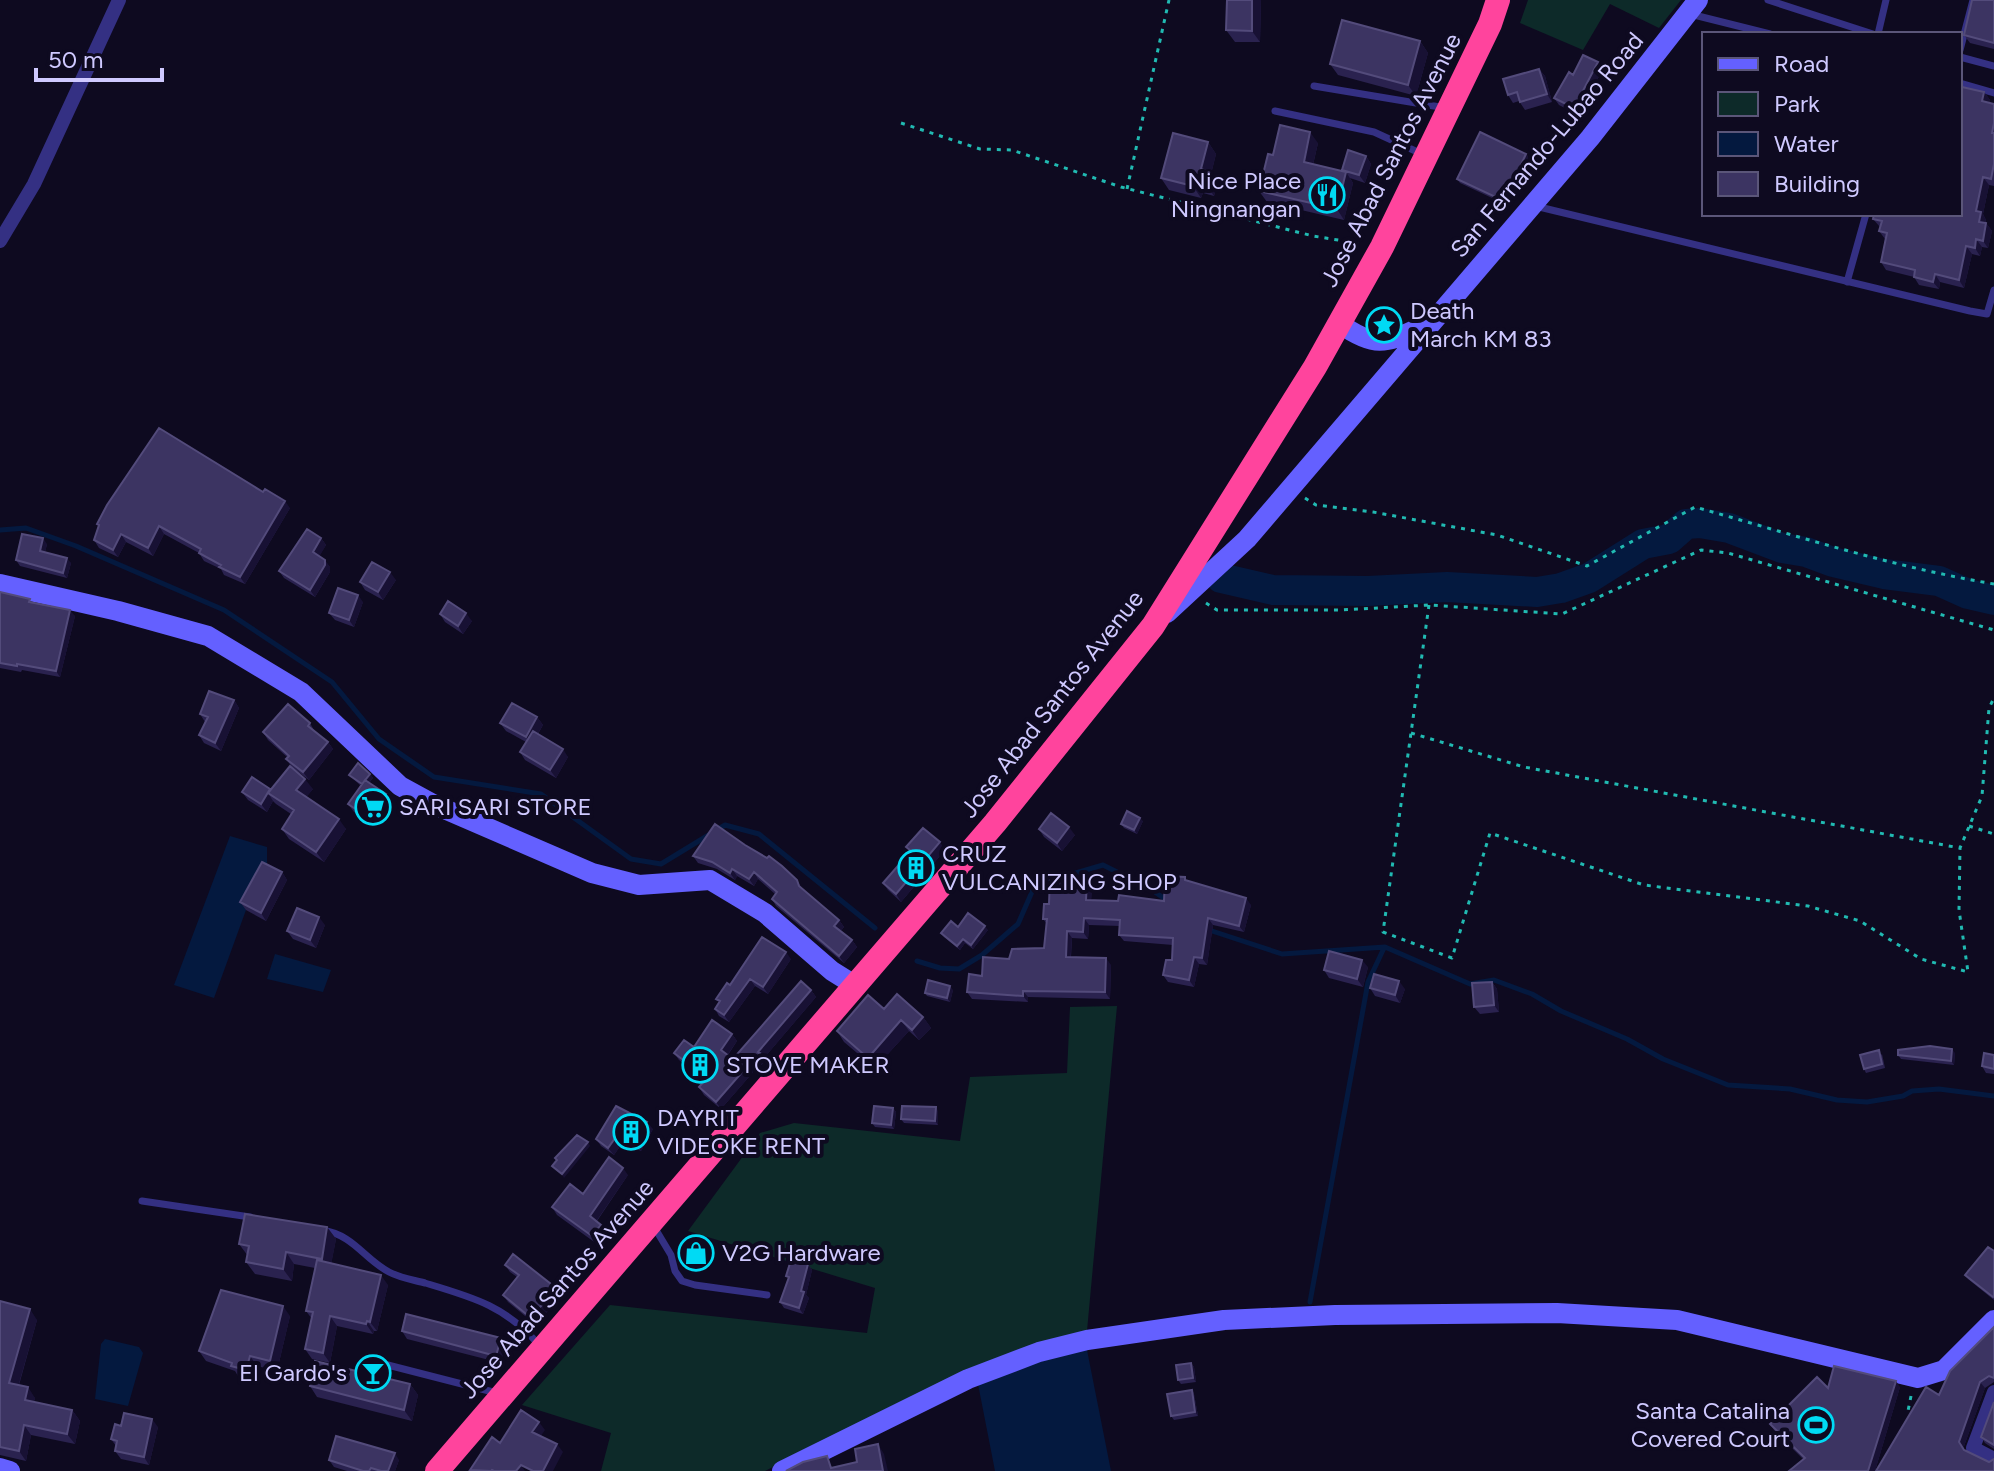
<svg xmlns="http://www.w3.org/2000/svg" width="1994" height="1471" viewBox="0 0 1994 1471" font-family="Figtree,sans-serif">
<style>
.green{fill:#0d2a29}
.water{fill:#04193f}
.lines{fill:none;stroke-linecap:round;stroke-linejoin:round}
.stream{stroke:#04193f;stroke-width:5}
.river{stroke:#04193f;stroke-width:30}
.path{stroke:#21bab2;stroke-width:3;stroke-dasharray:4 6;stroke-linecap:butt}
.lane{stroke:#343083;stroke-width:7}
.street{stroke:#343083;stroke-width:14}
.secondary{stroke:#6460ff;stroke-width:20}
.highway{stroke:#ff449d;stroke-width:24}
.wall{fill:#2a224f}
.shaded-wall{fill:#181134}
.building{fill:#3c3462;stroke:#534b7b;stroke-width:2}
.labels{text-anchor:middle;stroke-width:8;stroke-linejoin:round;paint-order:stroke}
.street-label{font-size:24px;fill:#cfc9ff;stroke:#0e0a20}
.poi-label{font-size:24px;fill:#cfc9ff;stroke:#0e0a20;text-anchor:start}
</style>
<rect width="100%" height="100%" fill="#0e0a20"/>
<path class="green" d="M1528,0H1681L1659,28L1610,4L1583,50L1520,23Z
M1117,1006L1087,1331L967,1369L765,1471H601L611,1433L522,1405L610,1305L867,1333L875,1288L688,1231L760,1133L794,1123L960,1141L970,1077L1067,1073L1070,1007Z"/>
<path class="water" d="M230,836L267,847V869L246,910L214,998L174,985Z
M275,954L331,970L323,992L267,979Z
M105,1339L139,1347L143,1353L128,1406L95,1399L101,1344Z
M1086,1345L1111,1471H995L978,1384Z"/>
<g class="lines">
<path class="stream" d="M0,530L26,528L76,546L224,610L332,682L379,739L434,777L541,794L631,859L661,864L725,825L759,834L875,928
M1209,930L1282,954L1385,947L1470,984L1494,980L1532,994L1561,1011L1627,1039L1663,1059L1728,1085L1790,1089L1837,1100L1867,1102L1903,1096L1912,1091L1939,1089L1994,1096
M917,961L940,968L959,969L982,955L1018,924L1035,885L1103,865L1149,888L1168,901
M1310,1302L1368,982L1384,948"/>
<path class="river" d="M1221,578L1273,590L1368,591L1447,587L1537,592L1561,588L1589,578L1643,544L1669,539L1686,524L1700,523L1729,528L1782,548L1806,552L1833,562L1884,574L1939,581L1968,594L1994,600"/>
<path class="path" d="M901,123L980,149L1012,150L1121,187L1313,236L1363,244
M1127,189L1169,0
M1305,498L1316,505L1373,512L1497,535L1587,566L1695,507C1794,535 1893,567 1994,584
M1206,603L1217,610H1341L1429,605L1562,614L1701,550L1728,553L1994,630
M1429,605L1383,932L1452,958L1490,833L1644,885L1808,906L1860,921L1921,959L1968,972L1959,910L1960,848
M1411,733L1524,767L1960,848L1982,796L1989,708L1994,698
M1969,826L1994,834
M1911,1396L1908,1411L1912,1414"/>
<path class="lane" d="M1768,0L1873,34
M1690,14L1770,34
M1878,34L1886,0
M1960,50L1973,0
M1960,57L1994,66
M1960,83L1994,93
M1314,86L1446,108
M1275,111L1374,132L1422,154
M1535,206L1970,311L1987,314L1994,290
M1847,282L1866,214
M142,1201L250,1217
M653,1225L671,1255L675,1271L682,1281L695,1285L767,1295
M322,1230C354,1235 363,1258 389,1272C400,1278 414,1280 425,1283C472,1297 506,1306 539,1345
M380,1363L497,1393"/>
<path class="street" d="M0,241L34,184L119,0
M1994,1392L1973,1448L1994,1459"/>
<path class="secondary" d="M1339,323C1379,352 1389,341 1430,323
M0,584L118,611L208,636L301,692L400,786L433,804L592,873L639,885L710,880L765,913L832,971L856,986
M1167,613L1247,539L1590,138L1698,0
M0,1468L10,1471
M782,1471L968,1379L1039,1352L1087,1340L1224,1320L1335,1315L1557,1313L1677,1320L1918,1378L1944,1370L1994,1320"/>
<path class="highway" d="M437,1471L995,823L1153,626L1315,367L1382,247L1490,24L1498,0"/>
</g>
<path class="wall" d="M1227,0H1261L1260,42H1235L1226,30Z
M1994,0V49L1970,43L1964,35Z
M1420,41L1428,53L1416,96L1338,75L1330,64Z
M1539,69L1545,76L1552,102L1525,110L1519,101L1513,103L1508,95Z
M1603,69L1578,115L1559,105L1554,98L1573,75Z
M1984,92L1990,100L1989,103L1994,104V186L1989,185L1983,214L1986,220V223L1992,231L1988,248L1982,247L1980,256L1972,254L1964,288L1940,282L1939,289L1919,285L1914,277L1886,270L1881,262L1885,239L1879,231L1880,227L1873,219Z
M1208,142L1216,154L1211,174L1218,183L1214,196L1203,193L1201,198L1169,190L1161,178Z
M1318,143L1313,165L1344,172L1342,170L1366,156L1371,164L1365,183L1350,178L1353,183L1344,220L1267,202L1259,191L1273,155Z
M1526,154L1529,158L1507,205L1460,183L1457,179Z
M290,508L245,584L224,575L221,569L204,561L199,553L164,534L153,556L126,542L118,557L99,548L94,540L99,527L97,524Z
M321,538L326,545L319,556L330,567V572L315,597L284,578L279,571Z
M47,544L45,552L71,563L67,578L20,566L16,560Z
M396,580L383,600L365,590L360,582Z
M0,592L75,616L60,677L22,670L21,672L0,668Z
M363,602L354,627L335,620L329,613Z
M440,614L472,621L463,634L445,622Z
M234,700L239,708L221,751L204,743L199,735L205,722L200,714Z
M537,717L543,725L538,734L568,757L556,778L525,760L520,752L526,742L506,731L500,723Z
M310,723L315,732L328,742L333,749L309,780L292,767L286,759L287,757L268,740L263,732Z
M370,774L373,778L369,783L386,794L391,802L375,826L354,812L348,804L361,786L349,775Z
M313,789L306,797L346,829L324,862L289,839L282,829L291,814L276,804L273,801L267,812L248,800L242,792Z
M1143,821L1137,834L1124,828L1121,824Z
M1039,829L1075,835L1062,851L1044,837Z
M745,845L797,880L802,889L839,920L844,927L840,932L852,940L857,947L844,963L776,906L772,899L775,894L758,879L754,886L737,876L735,880L717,869L698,863L693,856Z
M906,847L945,850L901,902L888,890L883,883L910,852Z
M282,872L287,880L266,921L246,910L240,902Z
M1188,881L1251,905L1244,932L1213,925L1207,965L1199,964L1194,987L1168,982L1163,975L1172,960L1173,945L1124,941L1119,935L1120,926L1089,925L1088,939L1072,938L1071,957L1111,965L1110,999L1028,997V1002L972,999L967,992L982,976L1009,959L1044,948L1047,924L1043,919L1049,904L1092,886L1091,900L1164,901Z
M325,925L316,948L293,939L287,931Z
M958,927L988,930L973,949L965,943L960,950L944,937L941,933Z
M791,959L768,994L755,986L729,1022L719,1016L715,1009L719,1002L716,999L730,985Z
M1368,967L1363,987L1329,978L1324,970Z
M1492,982L1497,989L1499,1012L1480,1014L1474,1007Z
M1370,988L1405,989L1400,1003L1375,996Z
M811,990L816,997L764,1058L765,1060L756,1072L755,1070L721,1109L704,1095L699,1087L705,1080L679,1060L674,1053L732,1034L737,1041L728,1055L733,1059Z
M953,990L950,1002L927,996L925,993Z
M884,1009L923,1017L931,1028L919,1040L909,1031L875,1068L844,1042L837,1031Z
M1955,1053L1954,1065L1901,1059L1898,1055Z
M1882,1054L1885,1068L1866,1073L1864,1069Z
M1994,1055V1074L1986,1073L1982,1066Z
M893,1108L896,1112L894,1129L875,1127L872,1123Z
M938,1111V1125L904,1123L901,1119Z
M653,1129L641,1151L623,1142L614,1155L601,1146L596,1139Z
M628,1175L597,1221L601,1225L606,1232L597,1244L557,1215L552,1207Z
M327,1227L336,1239L331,1264L388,1285L377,1331H374L373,1334L337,1326L330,1363L312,1359L305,1349L312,1319L306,1311L315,1268L294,1264L292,1281L255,1274L246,1262L248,1256L239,1244Z
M714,1251L710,1264L689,1257L686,1253Z
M1994,1251V1300L1968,1279L1965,1275Z
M808,1264L812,1270L806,1295L809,1298L803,1314L784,1308L780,1302L788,1278L786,1276Z
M505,1265L561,1295L536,1325L508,1302L503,1295L517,1277L510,1272Z
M0,1301L37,1320L19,1385L35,1398L34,1402L72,1410L80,1421L75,1444L31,1435L26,1461L0,1455Z
M290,1316L277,1371L257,1366L253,1379L238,1376L235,1371L206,1361L199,1351Z
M1994,1327V1382L1985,1388L1963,1449L1994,1471H1876Z
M402,1331L506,1346L501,1363L407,1339Z
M1191,1363L1194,1367L1196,1382L1181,1384L1178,1380Z
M410,1384L418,1395L412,1421L317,1397L310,1386Z
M1900,1387L1875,1471H1789L1803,1459L1774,1430L1770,1424L1828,1388Z
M1192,1390L1194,1394L1198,1416L1174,1420L1171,1416Z
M1994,1402V1449L1985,1443L1981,1437Z
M121,1426L158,1427L149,1465L121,1459L115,1451L116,1446L111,1439Z
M329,1460H399L395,1471H347L334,1467Z"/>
<path class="shaded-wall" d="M1252,0H1261L1260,42L1252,31Z
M1420,41L1428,53L1416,96L1408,85Z
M1598,62L1603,69L1578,115L1574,108Z
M1539,69L1545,76L1552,102L1547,94Z
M1984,92L1990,100L1988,109L1982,101Z
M1310,132L1318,143L1311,173L1304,162Z
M1208,142L1216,154L1211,174L1218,183L1214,196L1206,184L1201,169Z
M1526,154L1529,158L1507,205L1504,201Z
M1366,156L1371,164L1365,183L1359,175Z
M1346,172L1353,183L1344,220L1337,209Z
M1983,177L1989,185L1983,214L1986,220L1984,229L1979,222L1976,211Z
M1195,181L1203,193L1201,198L1193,186Z
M1986,223L1992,231L1988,248L1983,241Z
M1976,239L1982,247L1980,256L1975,248Z
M1966,246L1972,254L1964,288L1959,280Z
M1935,274L1940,282L1939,289L1933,282Z
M285,501L290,508L245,584L240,577Z
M159,526L164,534L153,556L148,548Z
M121,534L126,542L118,557L113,550Z
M43,538L47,544L44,557L40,551Z
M321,538L326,545L318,559L313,552Z
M67,558L71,563L67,578L63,573Z
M325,560L330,567V572L315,597L310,590Z
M390,572L396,580L383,600L378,592Z
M358,595L363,602L354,627L349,620Z
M70,610L75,616L60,677L56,671Z
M466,613L472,621L463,634L458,626Z
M234,700L239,708L221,751L215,743Z
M537,717L543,725L531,745L526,737Z
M328,742L333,749L309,780L303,772Z
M563,749L568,757L556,778L550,770Z
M370,774L373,778L364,788L362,784Z
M305,779L313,789L303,801L296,790Z
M270,789L268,793L273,801L267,812L261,804Z
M386,794L391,802L375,826L369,818Z
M1140,818L1143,821L1137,834L1134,830Z
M339,819L346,829L324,862L316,852Z
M1069,827L1075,835L1062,851L1057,843Z
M940,842L945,850L901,902L896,894Z
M732,869L737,876L735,880L730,873Z
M282,872L287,880L266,921L261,913Z
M754,872L758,879L754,886L749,879Z
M1087,879L1092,886L1091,906L1086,900Z
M1246,898L1251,905L1244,932L1239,926Z
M319,917L325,925L316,948L310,940Z
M1084,918L1089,925L1088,939L1083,932Z
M1208,918L1213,925L1207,965L1202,958Z
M839,920L844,927L839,933L834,926Z
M985,926L988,930L973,949L971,945Z
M1067,931L1072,938L1070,964L1066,957Z
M963,939L965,943L960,950L957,946Z
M852,940L857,947L844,963L839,956Z
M786,952L791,959L768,994L763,987Z
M1194,957L1199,964L1194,987L1189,980Z
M1106,958L1111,965L1110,999L1105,992Z
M1362,960L1368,967L1363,987L1357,979Z
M750,979L755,986L729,1022L724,1015Z
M1399,981L1405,989L1400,1003L1395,995Z
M1492,982L1497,989L1499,1012L1494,1005Z
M950,986L953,990L950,1002L947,998Z
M811,990L816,997L764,1058L765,1060L756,1072L751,1065L758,1052Z
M1023,991L1028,997V1002L1023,996Z
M923,1017L931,1028L919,1040L912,1030Z
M901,1020L909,1031L875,1068L868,1058Z
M732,1034L737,1041L726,1057L721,1050Z
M1952,1049L1955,1053L1954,1065L1951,1061Z
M750,1063L755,1070L721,1109L716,1102Z
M936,1107L938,1111V1125L935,1121Z
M893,1108L896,1112L894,1129L891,1125Z
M647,1122L653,1129L641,1151L636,1143Z
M618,1134L623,1142L614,1155L608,1148Z
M588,1142L590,1146L564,1178L562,1174Z
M623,1168L628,1175L595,1223L590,1216Z
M601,1225L606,1232L597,1244L592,1236Z
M327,1227L336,1239L330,1271L322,1259Z
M711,1247L714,1251L710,1264L707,1260Z
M286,1252L294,1264L292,1281L283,1269Z
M808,1264L812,1270L806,1295L809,1298L803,1314L799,1308L801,1291Z
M381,1275L388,1285L377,1331L370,1322Z
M556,1288L561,1295L536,1325L531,1318Z
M283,1306L290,1316L277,1371L270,1361Z
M30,1309L37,1320L16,1394L9,1383Z
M330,1316L337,1326L330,1363L323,1353Z
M367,1321L374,1331L373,1334L366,1324Z
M501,1338L506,1346L501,1363L496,1356Z
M250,1356L257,1366L253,1379L246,1370Z
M1191,1363L1194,1367L1196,1382L1193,1378Z
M1896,1381L1900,1387L1875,1471H1868Z
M1980,1382L1985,1388L1963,1449L1959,1442Z
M410,1384L418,1395L412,1421L404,1410Z
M28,1387L35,1398L33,1411L25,1400Z
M1192,1390L1194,1394L1198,1416L1195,1412Z
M72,1410L80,1421L75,1444L67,1434Z
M152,1419L158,1427L149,1465L144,1457Z
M539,1422L545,1430L538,1440L532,1432Z
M24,1425L31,1435L26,1461L19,1451Z
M557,1444L563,1452L553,1471H543Z
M878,1444L884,1454L888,1471H883Z
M395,1453L399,1460L395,1471H388Z
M521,1465L525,1471H516Z"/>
<path class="building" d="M1227,0H1252V31L1226,30Z
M1972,0H1994V43L1964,35Z
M1342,20L1420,41L1408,85L1330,64Z
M1583,55L1598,62L1574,108L1554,98L1569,72L1573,75Z
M1539,69L1547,94L1520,102L1517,92L1508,95L1503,79Z
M1962,87L1984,92L1982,101L1994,104V123L1992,133H1994V164L1991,179L1983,177L1976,211L1981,212L1979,222L1986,223L1983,241L1976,239L1975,248L1966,246L1959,280L1935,274L1933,282L1914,277L1915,270L1881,262L1887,233L1879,231L1882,221L1873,219L1874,214H1960V92Z
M1280,125L1310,132L1304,162L1346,172L1337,209L1259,191L1268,154L1273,155Z
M1480,132L1526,154L1504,201L1457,179Z
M1173,133L1208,142L1201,169L1209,172L1206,184L1195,181L1193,186L1161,178Z
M1348,150L1366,156L1359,175L1342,170Z
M159,428L263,492L265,489L285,501L240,577L219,567L221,565L199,553L201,549L159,526L148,548L121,534L113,550L94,540L99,525L97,524L107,505Z
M307,529L321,538L313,552L325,560V565L310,590L279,571Z
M22,534L43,538L40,551L67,558L63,573L16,560Z
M372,562L390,572L378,592L360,582Z
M338,588L358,595L349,620L329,613Z
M0,592L30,599L29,602L70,610L56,671L17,664V666L0,663Z
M448,601L466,613L458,626L440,614Z
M209,691L234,700L215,743L199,735L208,717L200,714Z
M512,703L537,717L526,737L500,723Z
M288,704L310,723L308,726L328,742L303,772L286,759L289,756L263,732Z
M533,731L563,749L550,770L520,752Z
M358,763L370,774L362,784L349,775Z
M290,766L305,779L296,790L339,819L316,852L282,829L294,810L268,793Z
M252,777L270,789L261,804L242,792Z
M365,780L386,794L369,818L348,804Z
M1127,811L1140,818L1134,830L1121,824Z
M1051,813L1069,827L1057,843L1039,829Z
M715,824L745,845L767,858L769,856L782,866L797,880L799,886L839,920L834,926L852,940L839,956L772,899L777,892L754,872L749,879L732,869L730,873L712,862L693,856Z
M923,828L940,842L896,894L883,883L911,851L906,847Z
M262,862L282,872L261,913L240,902Z
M1165,876L1185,877V880L1246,898L1239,926L1208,918L1202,958L1194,957L1189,980L1163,975L1166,960H1172L1173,938L1119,935L1120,920L1084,918L1083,932L1067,931L1066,957L1106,958L1105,992L1023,991V996L967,992L969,974L982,976L983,957L1009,959L1012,949L1044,948L1047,919H1043L1044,904H1049L1050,877L1087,879L1086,900L1118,901L1119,895L1164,901Z
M297,908L319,917L310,940L287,931Z
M968,913L985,926L971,945L963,939L957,946L941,933L951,921L958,927Z
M762,937L786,952L763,987L750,979L724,1015L715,1009L720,1001L716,999L727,983L730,985Z
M1329,951L1362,960L1357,979L1324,970Z
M1374,974L1399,981L1395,995L1370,988Z
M928,980L950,986L947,998L925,993Z
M801,981L811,990L758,1052L760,1053L751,1065L750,1063L716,1102L699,1087L707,1078L674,1053L684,1040L694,1047L712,1020L732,1034L721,1050L733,1059Z
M1492,982L1494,1005L1474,1007L1472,983Z
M897,994L923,1017L912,1030L901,1020L868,1058L837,1031L868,995L884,1009Z
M1930,1046L1952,1049L1951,1061L1898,1055V1050Z
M1879,1050L1882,1064L1864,1069L1860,1055Z
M1984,1053L1994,1055V1069L1982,1066Z
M616,1106L647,1122L636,1143L618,1134L608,1148L596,1139Z
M874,1106L893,1108L891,1125L872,1123Z
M902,1106L936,1107L935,1121L901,1119Z
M577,1135L588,1142L562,1174L552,1166L557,1160L555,1158Z
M609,1157L623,1168L590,1216L601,1225L592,1236L552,1207L570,1184L583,1194Z
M245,1214L327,1227L322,1259L286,1252L283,1269L246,1262L249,1246L239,1244Z
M690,1240L711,1247L707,1260L686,1253Z
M1988,1247L1994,1251V1296L1993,1297L1965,1275Z
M513,1254L556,1288L531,1318L503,1295L519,1275L505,1265Z
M317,1260L381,1275L370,1322L367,1321L366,1324L330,1316L323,1353L305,1349L313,1312L306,1311Z
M791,1260L808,1264L801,1291L804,1292L799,1308L780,1302L789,1277L786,1276Z
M221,1290L283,1306L270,1361L250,1356L246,1370L231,1366L232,1363L199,1351Z
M0,1301L30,1309L9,1383L28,1387L25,1400L72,1410L67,1434L24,1425L19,1451L0,1447Z
M406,1314L501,1338L496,1356L402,1331Z
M1994,1327V1378L1989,1376L1980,1382L1959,1442L1964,1450L1989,1462L1994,1459V1471H1876L1926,1387L1939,1395L1950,1371Z
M315,1361L410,1384L404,1410L310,1386Z
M1191,1363L1193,1378L1178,1380L1176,1365Z
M1834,1366L1896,1381L1868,1471H1789L1805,1458L1770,1424L1817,1377L1828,1388Z
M1192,1390L1195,1412L1171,1416L1167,1394Z
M1994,1402V1445L1981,1437Z
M521,1410L539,1422L532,1432L557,1444L543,1471H533L521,1465L516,1471H494L492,1470L491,1471L470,1470L492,1437L500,1443Z
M124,1413L152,1419L144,1457L115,1451L117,1441L111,1439L115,1424L121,1426Z
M336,1436L395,1453L388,1471H381L371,1468L369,1471H363L329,1460Z
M878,1444L883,1471H786L803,1462L827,1456L831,1468L857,1462L855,1449Z"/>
<defs>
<symbol id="restaurant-ring" viewBox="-11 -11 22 22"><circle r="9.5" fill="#0e0a20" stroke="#00daf4" stroke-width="1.5"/><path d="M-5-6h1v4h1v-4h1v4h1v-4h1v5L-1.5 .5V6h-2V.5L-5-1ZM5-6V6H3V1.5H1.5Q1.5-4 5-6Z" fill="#00daf4"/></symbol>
<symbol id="sight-ring" viewBox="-11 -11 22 22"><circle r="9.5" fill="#0e0a20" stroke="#00daf4" stroke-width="1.5"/><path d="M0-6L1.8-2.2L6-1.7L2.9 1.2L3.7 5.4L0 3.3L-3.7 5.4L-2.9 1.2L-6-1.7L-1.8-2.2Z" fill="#00daf4"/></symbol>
<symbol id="supermarket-ring" viewBox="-11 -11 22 22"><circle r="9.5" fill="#0e0a20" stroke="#00daf4" stroke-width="1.5"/><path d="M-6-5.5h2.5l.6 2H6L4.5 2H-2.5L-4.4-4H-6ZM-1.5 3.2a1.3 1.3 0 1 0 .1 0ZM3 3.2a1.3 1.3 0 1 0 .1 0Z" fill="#00daf4"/></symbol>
<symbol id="building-ring" viewBox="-11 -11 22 22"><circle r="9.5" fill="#0e0a20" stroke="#00daf4" stroke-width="1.5"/><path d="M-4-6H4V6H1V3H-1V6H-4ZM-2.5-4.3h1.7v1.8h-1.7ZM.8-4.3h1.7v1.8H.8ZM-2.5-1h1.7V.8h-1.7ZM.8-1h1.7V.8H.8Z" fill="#00daf4"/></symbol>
<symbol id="shop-ring" viewBox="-11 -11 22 22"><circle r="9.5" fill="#0e0a20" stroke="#00daf4" stroke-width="1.5"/><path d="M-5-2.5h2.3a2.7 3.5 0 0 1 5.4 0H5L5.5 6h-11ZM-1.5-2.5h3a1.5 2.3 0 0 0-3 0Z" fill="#00daf4"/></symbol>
<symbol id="bar-ring" viewBox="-11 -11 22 22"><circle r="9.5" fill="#0e0a20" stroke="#00daf4" stroke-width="1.5"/><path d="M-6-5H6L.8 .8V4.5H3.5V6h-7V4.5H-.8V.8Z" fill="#00daf4"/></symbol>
<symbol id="stadium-ring" viewBox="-11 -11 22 22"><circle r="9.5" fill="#0e0a20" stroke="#00daf4" stroke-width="1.5"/><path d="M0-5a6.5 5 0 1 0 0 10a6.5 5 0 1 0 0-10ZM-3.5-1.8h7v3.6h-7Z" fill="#00daf4"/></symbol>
</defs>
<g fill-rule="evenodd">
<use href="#restaurant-ring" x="1307" y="175" width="40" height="40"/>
<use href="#sight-ring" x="1364" y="305" width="40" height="40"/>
<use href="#supermarket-ring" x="353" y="787" width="40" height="40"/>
<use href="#building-ring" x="896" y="848" width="40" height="40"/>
<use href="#building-ring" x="680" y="1045" width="40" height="40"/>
<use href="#building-ring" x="611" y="1112" width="40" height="40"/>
<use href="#shop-ring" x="676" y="1233" width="40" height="40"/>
<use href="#bar-ring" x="353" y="1353" width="40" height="40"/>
<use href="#stadium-ring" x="1796" y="1405" width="40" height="40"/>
</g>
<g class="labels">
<g class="street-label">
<text transform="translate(1547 145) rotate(-50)" y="8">San Fernando-Lubao Road</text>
<text transform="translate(1391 160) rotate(-63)" y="8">Jose Abad Santos Avenue</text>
<text transform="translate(1052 704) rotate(-52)" y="8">Jose Abad Santos Avenue</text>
<text transform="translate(557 1289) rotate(-49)" y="8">Jose Abad Santos Avenue</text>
</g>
<g class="poi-label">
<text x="1301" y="189" text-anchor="end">Nice Place<tspan x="1301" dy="28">Ningnangan</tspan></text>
<text x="1410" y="319">Death<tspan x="1410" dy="28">March KM 83</tspan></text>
<text x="399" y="815">SARI SARI STORE</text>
<text x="942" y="862">CRUZ<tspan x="942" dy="28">VULCANIZING SHOP</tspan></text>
<text x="726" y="1073">STOVE MAKER</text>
<text x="657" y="1126">DAYRIT<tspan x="657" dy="28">VIDEOKE RENT</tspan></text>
<text x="722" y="1261">V2G Hardware</text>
<text x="347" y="1381" text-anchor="end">El Gardo's</text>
<text x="1790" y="1419" text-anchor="end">Santa Catalina<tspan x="1790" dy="28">Covered Court</tspan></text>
</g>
</g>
<rect x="1702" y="32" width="260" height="184" fill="#0e0a20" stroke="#5b5679" stroke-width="2"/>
<rect x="1718" y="58" width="40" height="12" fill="#6460ff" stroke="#5b5679" stroke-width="2"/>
<text x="1774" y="72" font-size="24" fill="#cfc9ff">Road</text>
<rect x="1718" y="92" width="40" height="24" fill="#0d2a29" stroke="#5b5679" stroke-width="2"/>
<text x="1774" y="112" font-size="24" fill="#cfc9ff">Park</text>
<rect x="1718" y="132" width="40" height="24" fill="#04193f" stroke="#5b5679" stroke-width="2"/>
<text x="1774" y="152" font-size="24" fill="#cfc9ff">Water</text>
<rect x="1718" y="172" width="40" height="24" fill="#3c3462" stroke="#5b5679" stroke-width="2"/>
<text x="1774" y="192" font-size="24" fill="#cfc9ff">Building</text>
<path d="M36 68v12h126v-12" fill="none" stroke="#cfc9ff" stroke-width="4"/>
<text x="48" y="68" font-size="24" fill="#cfc9ff" stroke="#0e0a20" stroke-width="6" paint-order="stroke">50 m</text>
</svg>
